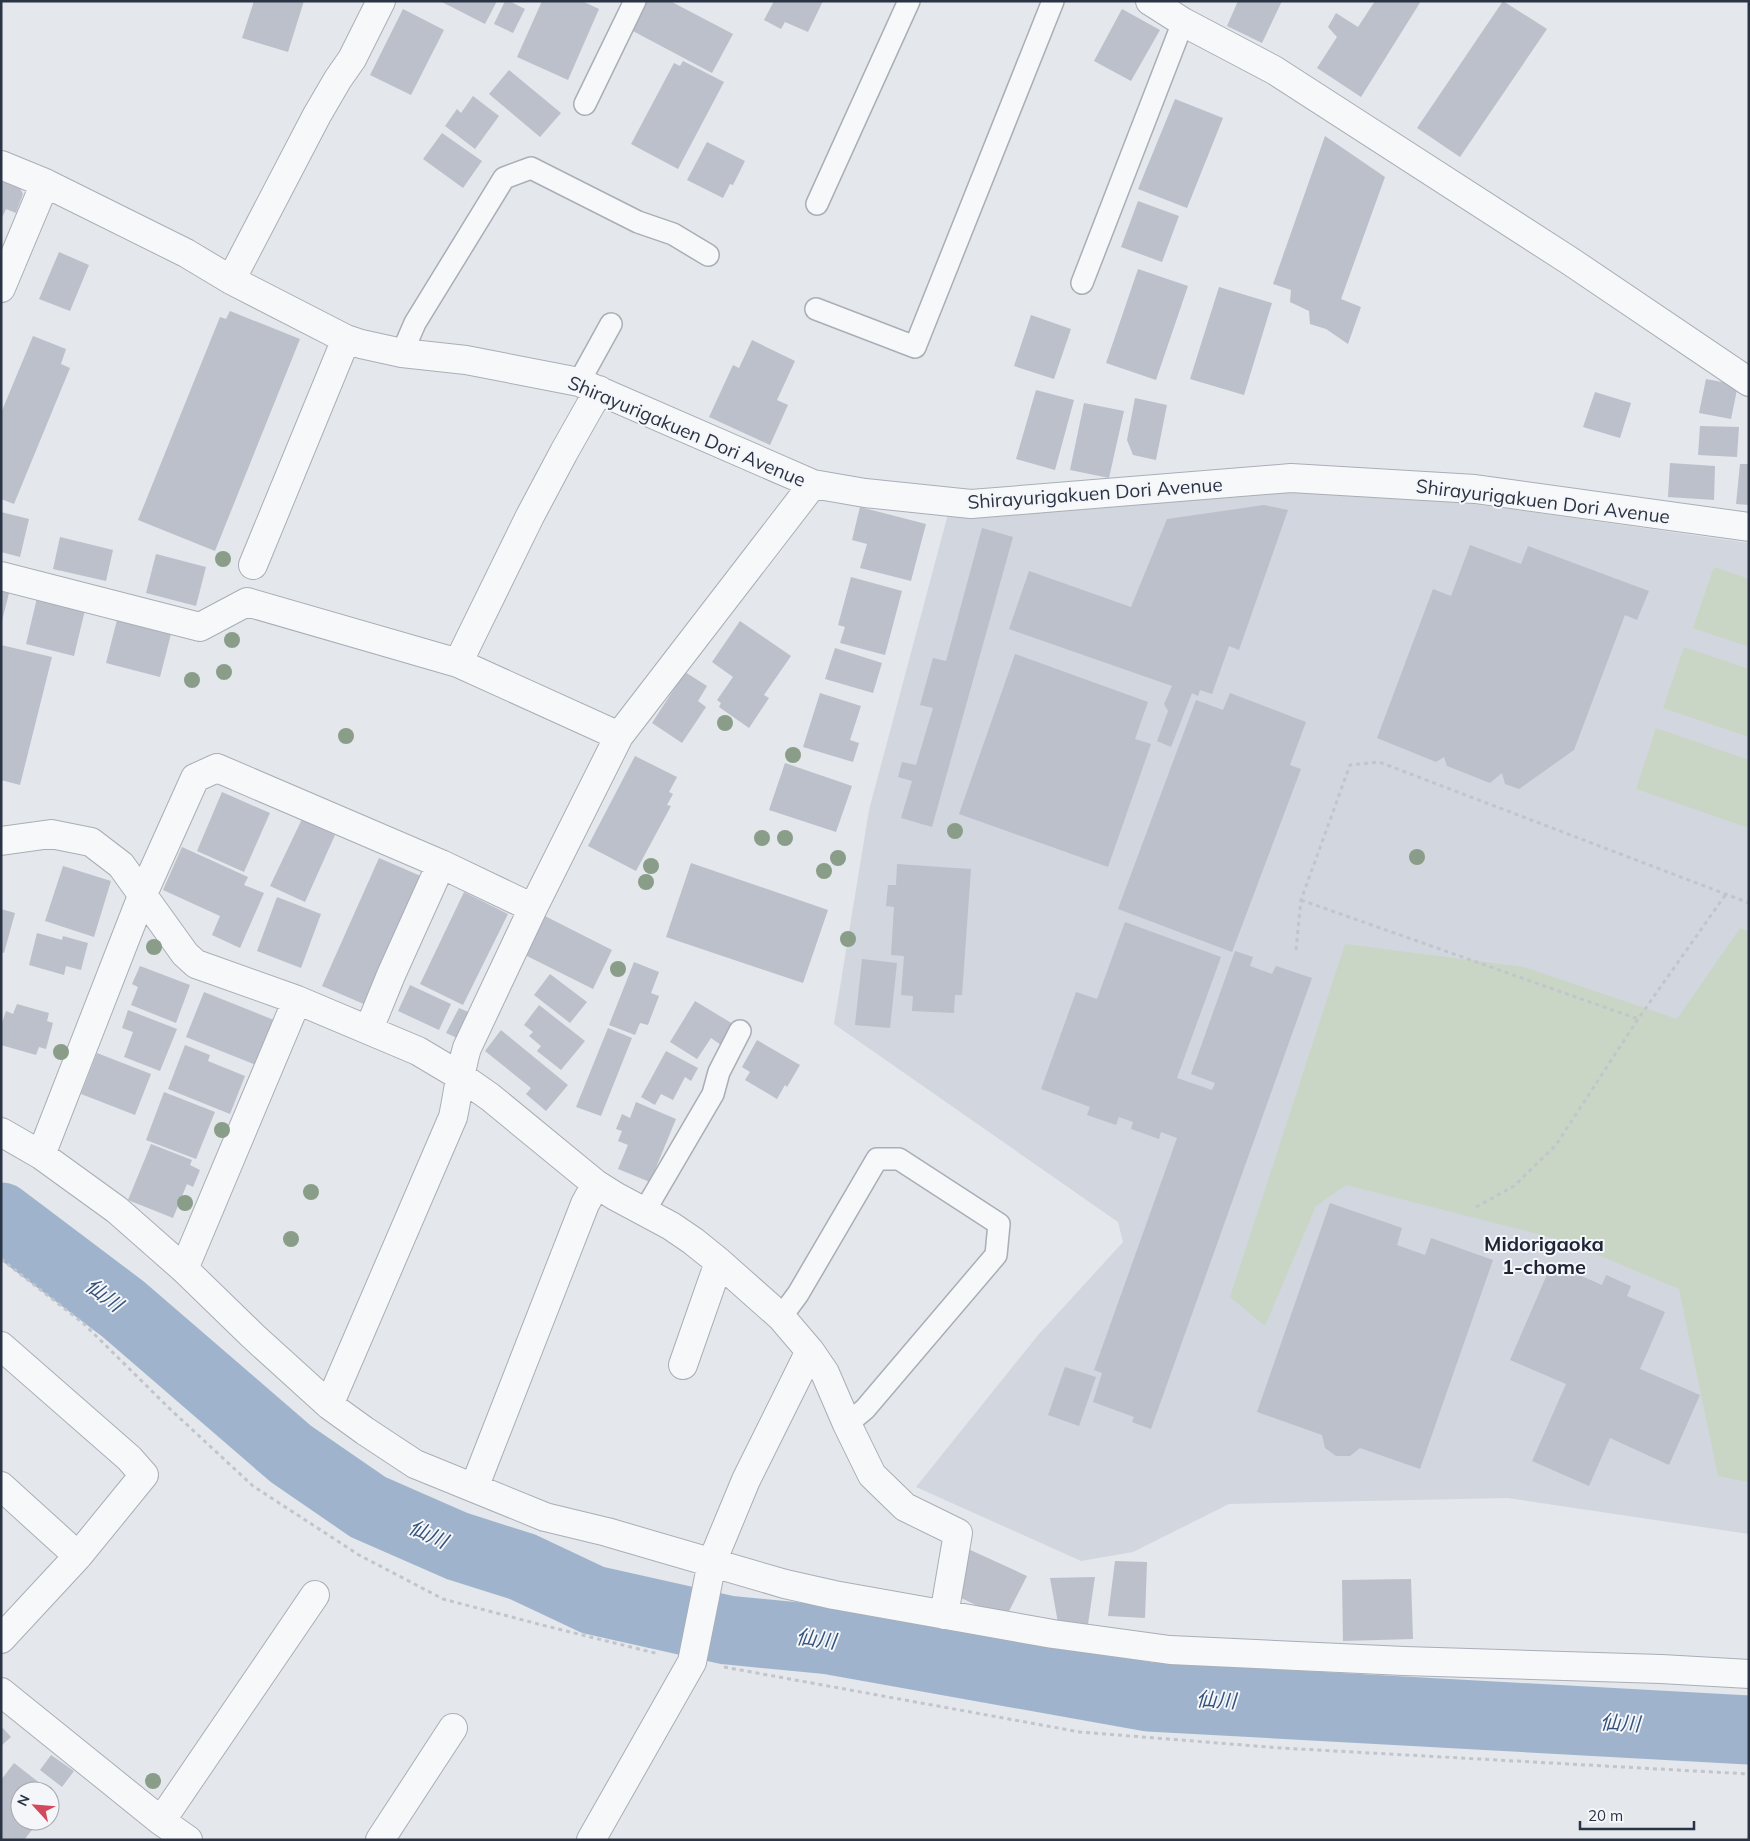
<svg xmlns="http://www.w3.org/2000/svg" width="1750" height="1841" viewBox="0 0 1750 1841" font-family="Mulish,'Noto Sans JP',sans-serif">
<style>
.built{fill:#d2d6de}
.green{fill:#c9d6c5}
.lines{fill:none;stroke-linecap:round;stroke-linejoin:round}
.river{stroke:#9fb4cc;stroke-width:69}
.building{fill:#bbc0ca}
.lane-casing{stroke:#a9aeb7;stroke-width:24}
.street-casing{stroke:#a9aeb7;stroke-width:30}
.path{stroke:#c2c5cb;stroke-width:3;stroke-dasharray:4 4;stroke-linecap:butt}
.lane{stroke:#f7f8fa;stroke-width:21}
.street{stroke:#f7f8fa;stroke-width:28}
.tree{fill:#899d89}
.labels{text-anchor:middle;stroke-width:4;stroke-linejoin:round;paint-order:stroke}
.street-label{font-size:19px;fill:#2b3445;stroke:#f4f6f9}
.neighbourhood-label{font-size:20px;font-weight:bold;fill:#1d2536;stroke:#f4f6f9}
.water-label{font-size:20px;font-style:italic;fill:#34527a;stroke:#f4f6f9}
</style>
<rect width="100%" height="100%" fill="#e4e7ec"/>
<path class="built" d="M1284,492L1460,502L1749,543V1534L1508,1498L1229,1504L1133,1552L1081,1561L916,1487L1039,1334L1123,1242L1118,1222L834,1024L869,810L948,514Z"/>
<path class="green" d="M1714,567L1749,579V647L1693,628Z
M1684,647L1749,669V737L1663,708Z
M1656,728L1749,760V828L1636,789Z
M1740,928L1749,931V1482L1718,1476L1679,1289L1565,1241L1346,1185L1316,1206L1265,1326L1230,1297L1345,944L1524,967L1677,1019Z"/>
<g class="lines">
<path class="river" d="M1,1217L123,1309L291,1454L368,1507L457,1546L523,1567L593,1600L727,1630L830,1640L1149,1697L1749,1730"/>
</g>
<path class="building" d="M254,1H304L288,52L242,38Z
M440,1H497L485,24Z
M505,1H509L525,9L513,33L494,24Z
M542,1H582L599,9L568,80L517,57Z
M647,1H670L733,34L712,73L631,30Z
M774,1H823L808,32L785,22L781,29L764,20Z
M1238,1H1282L1262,43L1227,26Z
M1375,1H1421L1361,97L1317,68L1337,37L1328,27L1336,13L1358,27Z
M1503,1L1547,29L1460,157L1417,128Z
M403,9L444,30L411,95L370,75Z
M1122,9L1160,30L1131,81L1094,61Z
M683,61L724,82L678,169L631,144L674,63L680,66Z
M509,70L561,113L540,137L489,94Z
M473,96L499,116L475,149L445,126L457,109L461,113Z
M1175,99L1223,118L1187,208L1138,189Z
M442,133L482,161L463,188L423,159Z
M1325,136L1385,177L1341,299L1361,307L1348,344L1326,329L1310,324L1309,311L1290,302L1291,290L1273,284Z
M707,142L745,161L733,185L730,184L723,198L687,180Z
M1,179L19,186L23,194L16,213L6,209L1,220Z
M1138,201L1179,216L1162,262L1121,247Z
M59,252L89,265L70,311L39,299Z
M1138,269L1188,286L1156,380L1106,363Z
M1219,287L1272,303L1244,395L1190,379Z
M230,311L300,339L215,551L138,520L220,317L226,319Z
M1031,315L1071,329L1054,379L1014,366Z
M33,336L66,349L61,364L70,368L14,504L1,499V413Z
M752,340L795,361L777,400L788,405L770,445L709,417L733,365L739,368Z
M1706,379L1738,385L1731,419L1699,413Z
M1036,390L1074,400L1055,470L1016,459Z
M1595,392L1631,403L1620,438L1583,427Z
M1135,398L1167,405L1156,460L1133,455L1127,440Z
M1084,403L1124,411L1109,478L1070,470Z
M1700,426L1739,427L1737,457L1698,455Z
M1670,463L1715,466L1714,500L1668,497Z
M1740,464H1749V505L1736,504Z
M1264,505L1288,510L1239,650L1229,646L1212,694L1200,690L1198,696L1192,693L1171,747L1157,741L1168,711L1164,704L1172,686L1009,629L1029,571L1131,607L1167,519Z
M860,507L926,524L911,581L860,568L867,544L852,540Z
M1,512L29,519L20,557L1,552Z
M982,528L1013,537L932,827L901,818L912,781L898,777L902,762L916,765L933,708L920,705L933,658L946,661Z
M60,537L113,550L106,581L53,569Z
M1470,545L1521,564L1528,546L1649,591L1637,620L1625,615L1574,750L1519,789L1505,784L1502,773L1490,783L1447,766L1444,757L1436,762L1377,738L1433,589L1451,596Z
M156,554L206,567L196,606L146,593Z
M851,577L902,591L885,655L840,643L845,627L838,625Z
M1,591L9,593L2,621H1Z
M37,598L85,610L74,656L26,644Z
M117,620L171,634L160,677L106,663Z
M740,621L791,656L764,695L769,698L749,728L719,707L721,703L717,700L733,677L712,662Z
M1,645L52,657L20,785L1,780Z
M835,648L882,663L873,693L825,679Z
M1015,654L1148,702L1135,739L1151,744L1108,867L959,814Z
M685,672L707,686L698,701L706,707L682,743L652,723Z
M820,693L861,706L850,740L859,743L853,762L803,747Z
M1230,693L1306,722L1290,765L1301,769L1232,952L1118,909L1196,700L1223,710Z
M635,756L677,777L669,792L673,794L667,805L671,806L636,871L588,846Z
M785,763L852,786L836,832L769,810Z
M222,792L270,813L244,872L197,851Z
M302,819L335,835L305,902L270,886Z
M182,847L248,877L244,885L264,893L240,948L212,935L220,916L163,890Z
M379,858L423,877L366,1005L322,986Z
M691,863L828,910L803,983L666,937Z
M897,864L971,869L962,995H955L954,1013L912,1011L913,996L901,995L904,956L891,955L894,907L886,906L888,885H896Z
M63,866L111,881L94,937L45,921Z
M464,892L508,914L463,1005L420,984Z
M277,897L321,914L301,968L257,951Z
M1,909L15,913L4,953L1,952Z
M543,915L612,950L593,989L523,954Z
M1125,922L1221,957L1177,1078L1212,1090L1215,1083L1191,1074L1235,951L1253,957L1250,966L1272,974L1276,966L1312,978L1151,1429L1132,1422L1134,1417L1093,1402L1102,1373L1094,1370L1177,1138L1161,1132L1159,1139L1131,1129L1133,1122L1119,1117L1116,1125L1087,1115L1090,1107L1041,1089L1076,992L1097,999Z
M37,933L62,940L63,936L88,943L81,970L66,966L64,975L29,965Z
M862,959L897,963L890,1028L855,1025Z
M634,962L659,972L651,993L659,996L648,1025L640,1023L635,1035L609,1025Z
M140,966L190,985L176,1023L131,1005L138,987L132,984Z
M550,974L587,1002L570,1023L534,995Z
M410,985L451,1004L439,1030L398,1011Z
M204,992L274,1020L256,1065L186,1037Z
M695,1001L733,1024L721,1045L711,1038L697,1059L670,1042Z
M17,1004L49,1013L47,1021L53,1023L46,1049L39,1047L36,1055L1,1045V1026L6,1011L13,1014Z
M539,1005L585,1041L561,1070L537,1051L541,1046L529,1036L533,1032L524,1025Z
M459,1008L471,1013L459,1039L446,1033Z
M128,1010L177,1029L160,1071L124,1057L133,1032L122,1028Z
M608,1028L632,1038L601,1116L576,1107Z
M501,1030L568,1085L546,1111L526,1094L531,1088L485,1051Z
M757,1040L800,1065L787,1087L785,1085L777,1099L745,1080L750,1072L742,1067Z
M185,1045L210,1055L208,1061L245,1076L230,1114L168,1089Z
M666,1051L698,1068L691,1081L685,1077L673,1100L661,1094L655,1105L641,1097Z
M97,1053L151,1074L135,1115L81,1094Z
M164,1092L215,1112L196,1159L146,1140Z
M636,1102L676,1119L650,1182L618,1169L628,1145L618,1141L622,1131L616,1129L622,1114L630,1118Z
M151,1144L192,1160L190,1165L200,1170L193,1187L187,1184L173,1218L128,1200Z
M1330,1203L1402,1228L1397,1245L1425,1255L1431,1238L1493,1260L1420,1469L1360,1448L1350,1456H1336L1325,1448L1322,1435L1257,1412Z
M1552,1263L1602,1285L1606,1275L1631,1286L1627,1296L1665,1312L1640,1369L1700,1395L1669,1465L1610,1438L1589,1486L1532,1461L1566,1384L1510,1360Z
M1065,1367L1096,1377L1079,1426L1048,1415Z
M966,1548L1027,1576L1005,1619L957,1596Z
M1115,1561L1147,1562L1145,1618L1108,1616Z
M1095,1577L1088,1624L1058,1623L1050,1578Z
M1411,1579L1413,1639L1343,1641L1342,1580Z
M1,1726L11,1737L1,1746Z
M51,1755L74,1771L62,1787L40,1770Z
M14,1763L50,1791H20V1821H39L24,1840H1V1780Z
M50,1791L58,1797L50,1807Z"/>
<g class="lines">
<defs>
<path id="lane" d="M585,104L635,1
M817,204L909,1
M1082,283L1183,22
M816,309L915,347L1053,1
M402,353L415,323L504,178L531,168L638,222L673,234L708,255
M579,382L611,324
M644,1212L713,1094L719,1072L740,1031
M781,1317L798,1294L877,1159H899L999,1224L996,1255L865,1409L847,1424"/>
<path id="street" d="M1150,1L1183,22L1274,70L1570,261L1749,382
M1,165L45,183L186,253L231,280L346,339L361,344L402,353L466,360L579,382L813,484L865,493L971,504L1291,478L1475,489L1749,527
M231,280L317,115L338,79L352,59L381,1
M1,288L45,183
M253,565L346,339
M1,576L200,627L247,602L458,663L619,736
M458,663L530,516L564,452L599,390
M1,841L51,834L91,842L121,865L185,954L196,964L297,1000L418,1051L460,1076L490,1097L596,1184L615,1196L671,1226L693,1241L719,1262L781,1317L810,1351L825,1373L847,1424L872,1475L905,1507L958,1533L944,1615
M369,1029L391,975L441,864
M1,1132L41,1155L117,1210L184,1269L253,1336L329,1405L365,1431L415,1464L545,1517L607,1532L785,1584L834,1595L1053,1634L1170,1650L1404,1661L1661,1669L1749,1674
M41,1155L142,896L195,778L217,768L441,864L533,908
M184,1269L297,1000
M1,1346L129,1458L144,1475L78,1556L1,1639
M683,1365L719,1262
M329,1405L453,1117C458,1094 460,1071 467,1048L533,908L619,736L813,484
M1,1486L78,1556
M474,1488L585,1204L596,1184
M1,1692L161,1821L188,1840
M161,1821L315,1595
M380,1840L453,1728
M591,1840L692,1662L712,1562L746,1480L810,1351"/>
</defs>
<use href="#lane" class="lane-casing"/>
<use href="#street" class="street-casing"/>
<path class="path" d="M1301,900L1638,1019
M1296,950L1301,900L1350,765L1379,762L1749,903
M1476,1207L1514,1186L1556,1145L1638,1019L1726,894
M1,1259L83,1323L170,1409L253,1486L359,1555L443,1599L542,1625L659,1654
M724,1667L1080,1732L1281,1748L1749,1774"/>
<use href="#lane" class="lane"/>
<use href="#street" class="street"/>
</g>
<g class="tree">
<circle cx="223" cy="559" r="8"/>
<circle cx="232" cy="640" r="8"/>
<circle cx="224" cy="672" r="8"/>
<circle cx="192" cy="680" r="8"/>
<circle cx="725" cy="723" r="8"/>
<circle cx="346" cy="736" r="8"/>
<circle cx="793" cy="755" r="8"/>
<circle cx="955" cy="831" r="8"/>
<circle cx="762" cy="838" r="8"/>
<circle cx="785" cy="838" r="8"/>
<circle cx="1417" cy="857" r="8"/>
<circle cx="838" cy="858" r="8"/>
<circle cx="651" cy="866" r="8"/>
<circle cx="824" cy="871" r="8"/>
<circle cx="646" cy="882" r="8"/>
<circle cx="848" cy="939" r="8"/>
<circle cx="154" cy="947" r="8"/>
<circle cx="618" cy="969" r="8"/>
<circle cx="61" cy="1052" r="8"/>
<circle cx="222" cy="1130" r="8"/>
<circle cx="311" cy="1192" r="8"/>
<circle cx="185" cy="1203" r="8"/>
<circle cx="291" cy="1239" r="8"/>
<circle cx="153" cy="1781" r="8"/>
</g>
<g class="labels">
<g class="street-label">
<text transform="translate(687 431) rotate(23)" y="7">Shirayurigakuen Dori Avenue</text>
<text transform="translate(1095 493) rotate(-4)" y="7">Shirayurigakuen Dori Avenue</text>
<text transform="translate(1543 501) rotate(7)" y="7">Shirayurigakuen Dori Avenue</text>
</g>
<g class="neighbourhood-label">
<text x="1544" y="1251">Midorigaoka<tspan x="1544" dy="23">1-chome</tspan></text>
</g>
<g class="water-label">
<text transform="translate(104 1295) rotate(37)" y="7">仙川</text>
<text transform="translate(428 1534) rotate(24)" y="7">仙川</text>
<text transform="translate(816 1639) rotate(7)" y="7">仙川</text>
<text transform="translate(1216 1700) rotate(3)" y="7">仙川</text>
<text transform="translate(1620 1723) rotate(3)" y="7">仙川</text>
</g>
</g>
<rect width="1750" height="1841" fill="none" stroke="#2b3445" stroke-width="5"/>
<g transform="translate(35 1806) rotate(296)"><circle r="24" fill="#f4f6f9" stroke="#a4a8b1"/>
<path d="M0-4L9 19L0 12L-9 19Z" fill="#d1495b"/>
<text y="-8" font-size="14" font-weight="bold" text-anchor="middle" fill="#2b3445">N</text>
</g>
<path d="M1580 1821v8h114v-8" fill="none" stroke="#2b3445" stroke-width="2.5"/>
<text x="1588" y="1821" font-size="15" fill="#2b3445" stroke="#f4f6f9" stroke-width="4" paint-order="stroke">20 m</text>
</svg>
